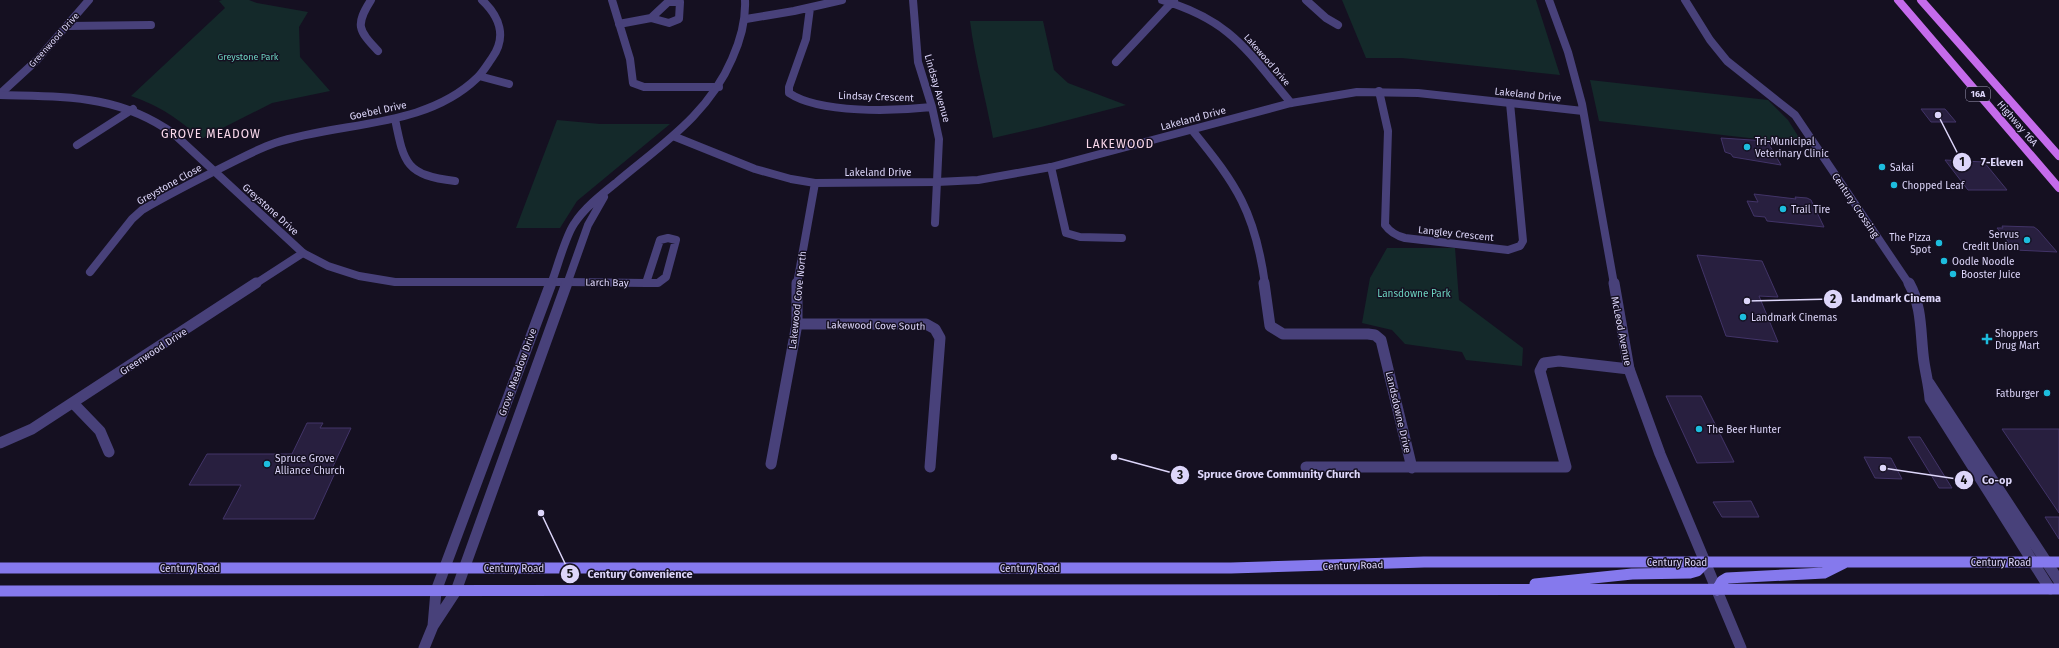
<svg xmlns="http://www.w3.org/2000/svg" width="2059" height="648" viewBox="0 0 2059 648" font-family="'Fira Sans',sans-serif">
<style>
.green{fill:#14292a}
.building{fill:#281f3f;stroke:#423468}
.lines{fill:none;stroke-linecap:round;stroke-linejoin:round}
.minor-far1{stroke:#48417a;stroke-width:8}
.minor{stroke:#48417a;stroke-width:11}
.tertiary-far1{stroke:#48417a;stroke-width:8}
.tertiary{stroke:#48417a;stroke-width:11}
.secondary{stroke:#8579ed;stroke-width:11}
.primary{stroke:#c56beb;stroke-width:8}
.poi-dot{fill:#1dbdde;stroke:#151021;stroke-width:1.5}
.labels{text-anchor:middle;stroke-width:3;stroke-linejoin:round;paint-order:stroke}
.far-street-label{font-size:9px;fill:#ddd6fa;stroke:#151021}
.far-park-label{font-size:9px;fill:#6bd0be;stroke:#151021}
.shield{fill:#151021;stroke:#a19bb9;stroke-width:1}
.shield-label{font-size:9px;font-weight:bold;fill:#ddd6fa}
.street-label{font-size:10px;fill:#ddd6fa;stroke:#151021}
.poi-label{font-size:10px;fill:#ddd6fa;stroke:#151021;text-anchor:start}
.park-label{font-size:10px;fill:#6bd0be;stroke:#151021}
.quarter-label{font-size:12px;letter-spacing:1px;fill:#fad8eb;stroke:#151021}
.leader{fill:none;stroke:#ddd6fa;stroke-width:1.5}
.callout-dot{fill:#ddd6fa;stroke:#151021;stroke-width:1.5}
.mark-label{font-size:12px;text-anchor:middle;font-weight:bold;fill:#111}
.callout-label{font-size:11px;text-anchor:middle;font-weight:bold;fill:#ddd6fa;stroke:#151021;stroke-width:3;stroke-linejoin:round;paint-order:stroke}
</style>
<rect width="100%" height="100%" fill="#151021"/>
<path class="green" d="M222,0H249L257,3L308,12L299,27L300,57L330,91L272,103L201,139C176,117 162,107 131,96L225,8L219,1Z
M1342,0H1536L1560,75L1402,58H1366Z
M970,21H1043L1054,70L1068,83L1126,105L1041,127L993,138C986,99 975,60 970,21Z
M1590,80L1768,100L1788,120L1803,144L1599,121Z
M557,120L600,124H670L577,201L560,228H516Z
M1387,248H1455L1459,300L1523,348L1522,366L1466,360L1462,352L1405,344L1392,330L1362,323L1370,278Z"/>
<path class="building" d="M1921,109H1945L1956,122H1931Z
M1721,138L1767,141L1781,165L1733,157L1731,154L1725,152Z
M1945,160L1984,162L2007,190H1968Z
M1754,194L1796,199L1795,197L1807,198L1811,200L1824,227L1767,221L1765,217L1754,216L1747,201L1758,202Z
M2002,226L2034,227L2038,230L2057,252L2015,250L1997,228H2003Z
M1697,255L1762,261L1778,297L1759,296L1778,342L1726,336Z
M1666,396H1701L1734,462L1697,463Z
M307,423H323L320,428H351L329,475H334L314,519H223L241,485H189L207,454H292Z
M2002,429H2059V513Z
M1908,437H1920L1952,488H1939Z
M1864,457L1891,458L1902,479L1875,478Z
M1751,501L1759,517H1722L1713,502Z
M2045,517H2059V539Z"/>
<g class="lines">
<path class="minor-far1" d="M371,0C355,25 358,30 378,51
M612,0L630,59L633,83L644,87H719
M913,0L918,62L932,107L939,139L935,223
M1162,0C1232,21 1247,51 1291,103
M1306,0L1326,18L1338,25
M1685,0L1710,40L1727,61L1795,115L1909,284
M668,2H680L679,19L669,23L651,18Z
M810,8L806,39L789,87V93C820,114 895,111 932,107
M746,19L794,11L842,0
M619,24L651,18
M68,26L151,25
M1116,62L1174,0
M479,76L509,84
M1379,91L1388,131L1385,225C1390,232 1397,236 1405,238L1508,250L1520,246L1523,241L1510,103
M0,94L37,60L89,0
M395,119C404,164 406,175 455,181
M1192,130C1237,185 1255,212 1265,284
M77,145L133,109
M1051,167L1066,233L1080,237L1122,238
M668,238L676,240L666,277L658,283H646L660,240Z
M90,272L132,219L142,210C171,193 201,178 231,163C245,156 260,148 275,143C341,121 424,129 477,78C483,72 487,65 492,58C507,37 500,17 482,0
M568,282L646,283
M255,284L303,253
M797,284L815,183"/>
<path class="minor" d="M1264,283L1270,326L1283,334H1368L1375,335L1381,340L1412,468
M1909,283C1923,308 1920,335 1924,362C1926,375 1929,386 1930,399L2050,589
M797,324H926L935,329L940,338L930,467
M1929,383L2059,581
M73,403L100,431L109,452
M0,443L32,429L256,283
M771,464L797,324V283
M1306,467H1566L1540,371L1544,363L1559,361L1629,369"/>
<path class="tertiary-far1" d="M1549,0L1568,52L1582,104L1614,284
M0,95C66,97 118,94 174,134L303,253L328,266L359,276L395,282H568
M673,136L755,169L791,179L815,183L937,182L978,180L1051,167L1291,103L1357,92L1418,93L1583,111
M551,284C557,269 565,237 574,224C584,208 602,194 617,182C662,144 708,115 732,59C741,39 746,21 745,0
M567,284L588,225L604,197"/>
<path class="tertiary" d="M1614,283L1629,369L1660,454L1741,648
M433,626L436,591L551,283
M424,648L433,626L456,591L567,283"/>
<path class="secondary" d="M0,568H1231L1424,562H2059
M1535,584L1632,574L1690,573L1697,571L1706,562
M1717,590L1722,581L1727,578L1824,573L1844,563
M0,591L2059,589"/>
<path class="primary" d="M1898,0L2059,188
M1921,0L2059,156"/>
</g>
<g class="poi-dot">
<circle cx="1747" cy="147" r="4"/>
<circle cx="1882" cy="167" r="4"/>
<circle cx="1894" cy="185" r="4"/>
<circle cx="1783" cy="209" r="4"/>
<circle cx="2027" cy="240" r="4"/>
<circle cx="1939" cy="243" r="4"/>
<circle cx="1944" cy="261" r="4"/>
<circle cx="1953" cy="274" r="4"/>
<circle cx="1743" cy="317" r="4"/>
<path d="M1985 333h4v4h4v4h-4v4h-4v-4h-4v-4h4z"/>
<circle cx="2047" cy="393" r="4"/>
<circle cx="1699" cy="429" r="4"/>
<circle cx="267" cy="464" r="4"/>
</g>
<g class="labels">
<g class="far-street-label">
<text transform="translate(54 40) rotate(-48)" y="3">Greenwood Drive</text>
<text transform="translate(1267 60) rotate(49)" y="3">Lakewood Drive</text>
</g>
<g class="far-park-label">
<text x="248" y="60">Greystone Park</text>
</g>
<rect class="shield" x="1966" y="87" width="24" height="14" rx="3"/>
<g class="shield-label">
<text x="1978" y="97">16A</text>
</g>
<g class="street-label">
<text transform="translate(938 88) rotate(74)" y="4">Lindsay Avenue</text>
<text transform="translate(1528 94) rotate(6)" y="4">Lakeland Drive</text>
<text transform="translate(876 96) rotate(2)" y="4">Lindsay Crescent</text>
<text transform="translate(378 110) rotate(-12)" y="4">Goebel Drive</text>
<text transform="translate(1193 118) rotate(-15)" y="4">Lakeland Drive</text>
<text transform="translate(2018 123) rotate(49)" y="4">Highway 16A</text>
<text x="878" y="176">Lakeland Drive</text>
<text transform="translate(169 184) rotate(-29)" y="4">Greystone Close</text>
<text transform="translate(1856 205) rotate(56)" y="4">Century Crossing</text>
<text transform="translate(271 209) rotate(42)" y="4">Greystone Drive</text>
<text transform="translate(1456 233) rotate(6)" y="4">Langley Crescent</text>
<text transform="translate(607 282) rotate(1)" y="4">Larch Bay</text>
<text transform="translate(797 300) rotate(-84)" y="4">Lakewood Cove North</text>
<text transform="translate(876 325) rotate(1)" y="4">Lakewood Cove South</text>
<text transform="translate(1622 331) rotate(79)" y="4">McLeod Avenue</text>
<text transform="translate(153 351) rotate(-33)" y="4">Greenwood Drive</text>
<text transform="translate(517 372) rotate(-70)" y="4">Grove Meadow Drive</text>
<text transform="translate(1399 412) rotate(77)" y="4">Landsdowne Drive</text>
<text x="1677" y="566">Century Road</text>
<text x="2001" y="566">Century Road</text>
<text transform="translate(1353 565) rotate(-2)" y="4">Century Road</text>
<text x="190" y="572">Century Road</text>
<text x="514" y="572">Century Road</text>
<text x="1030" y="572">Century Road</text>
</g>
<g class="poi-label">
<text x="1755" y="145">Tri-Municipal<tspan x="1755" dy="12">Veterinary Clinic</tspan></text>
<text x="1890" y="171">Sakai</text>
<text x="1902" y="189">Chopped Leaf</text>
<text x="1791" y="213">Trail Tire</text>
<text x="2019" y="238" text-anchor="end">Servus<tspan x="2019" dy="12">Credit Union</tspan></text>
<text x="1931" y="241" text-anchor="end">The Pizza<tspan x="1931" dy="12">Spot</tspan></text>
<text x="1952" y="265">Oodle Noodle</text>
<text x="1961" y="278">Booster Juice</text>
<text x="1751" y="321">Landmark Cinemas</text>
<text x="1995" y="337">Shoppers<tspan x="1995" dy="12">Drug Mart</tspan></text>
<text x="2039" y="397" text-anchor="end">Fatburger</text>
<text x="1707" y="433">The Beer Hunter</text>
<text x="275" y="462">Spruce Grove<tspan x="275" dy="12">Alliance Church</tspan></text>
</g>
<g class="park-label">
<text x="1414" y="297">Lansdowne Park</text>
</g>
<g class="quarter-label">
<text x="211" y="138">GROVE MEADOW</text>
<text x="1120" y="148">LAKEWOOD</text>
</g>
</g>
<path class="leader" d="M1938 115L1962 162M1747 301L1833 299M1114 457L1180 475M1883 468L1964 480M541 513L570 574"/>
<g class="callout-dot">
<circle cx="1938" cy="115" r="4"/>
<circle cx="1747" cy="301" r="4"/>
<circle cx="1114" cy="457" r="4"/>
<circle cx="1883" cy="468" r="4"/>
<circle cx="541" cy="513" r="4"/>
<circle cx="1962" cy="162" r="10"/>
<circle cx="1833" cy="299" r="10"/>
<circle cx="1180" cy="475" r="10"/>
<circle cx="1964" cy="480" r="10"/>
<circle cx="570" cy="574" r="10"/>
</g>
<g class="mark-label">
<text x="1962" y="166">1</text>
<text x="1833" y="303">2</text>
<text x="1180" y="479">3</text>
<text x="1964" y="484">4</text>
<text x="570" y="578">5</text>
</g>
<g class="callout-label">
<text x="2002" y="166">7-Eleven</text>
<text x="1896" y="302">Landmark Cinema</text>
<text x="1279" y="478">Spruce Grove Community Church</text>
<text x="1997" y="484">Co-op</text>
<text x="640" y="578">Century Convenience</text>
</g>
</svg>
